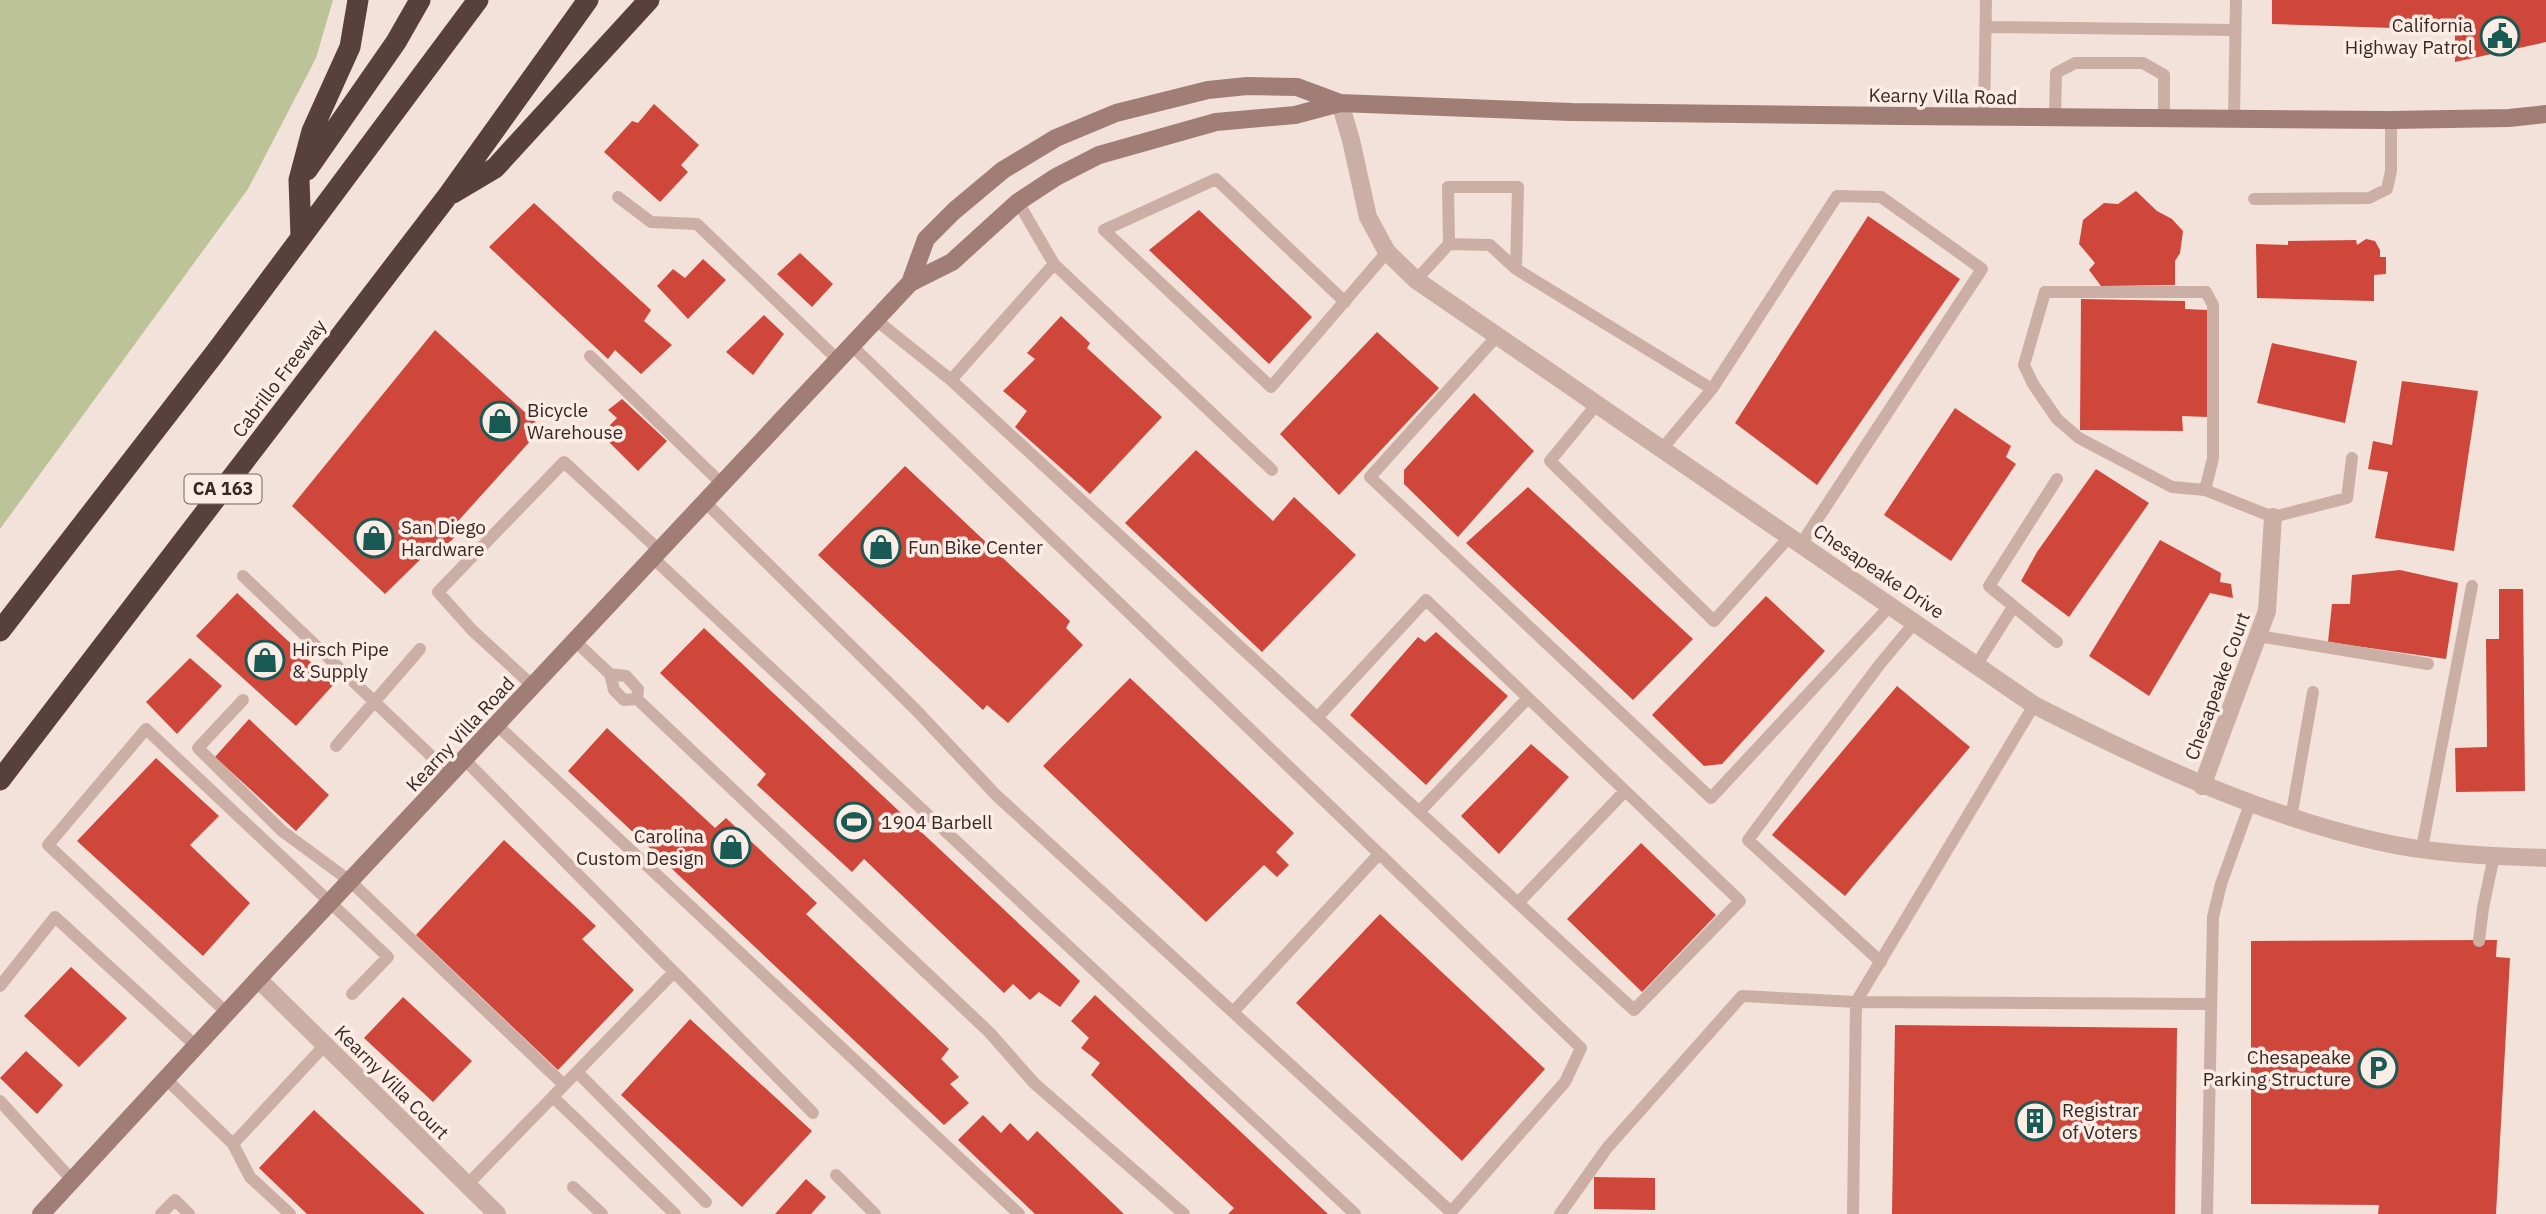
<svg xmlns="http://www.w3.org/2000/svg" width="2546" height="1214" viewBox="0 0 2546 1214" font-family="'IBM Plex Sans',sans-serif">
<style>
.green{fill:#bcc398}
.building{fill:#cf463b}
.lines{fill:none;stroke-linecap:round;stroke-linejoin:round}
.service{stroke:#ccafa4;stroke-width:12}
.minor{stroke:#ccafa4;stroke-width:18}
.tertiary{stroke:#ccafa4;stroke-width:18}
.secondary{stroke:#a07d75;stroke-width:18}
.motorway{stroke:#58403d;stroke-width:21}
.labels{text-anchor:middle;stroke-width:7;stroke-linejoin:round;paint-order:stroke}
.shield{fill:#fbede5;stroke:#72645f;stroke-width:2}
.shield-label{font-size:18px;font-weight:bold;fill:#372926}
.poi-label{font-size:19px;fill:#372926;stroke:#fbede5;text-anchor:start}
.street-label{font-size:19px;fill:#372926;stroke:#fbede5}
</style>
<rect width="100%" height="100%" fill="#f3e2d9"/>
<path class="green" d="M0,0H333L316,58L248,189L0,529Z"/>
<path class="building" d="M2272,0H2546V42L2455,62V30L2272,24Z
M654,104L699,145L681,165L688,172L660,202L604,152L632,121L638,123Z
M2136,191L2157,211L2172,219L2183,231L2180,253L2175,261V285L2101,286L2089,270L2095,263L2079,244L2083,220L2104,203L2118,204Z
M534,203L651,310L644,321L672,345L641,374L615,350L608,359L489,247Z
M1199,210L1312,317L1269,364L1149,250Z
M1868,216L1960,279L1817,485L1735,423Z
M2366,239L2375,241L2380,250V257H2386V274L2374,275V301L2257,298L2256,244L2288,245V241L2356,240L2357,245Z
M800,253L833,284L812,307L777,274Z
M703,259L726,280L688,319L657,286L673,269L685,278Z
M2081,299L2185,301V309L2207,310L2208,417L2182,416L2183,431L2080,430Z
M764,315L784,334L753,375L726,352Z
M1061,316L1090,343L1087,348L1162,417L1090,494L1015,427L1027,411L1003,391L1035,359L1027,353Z
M435,330L542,428L450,530L456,536L440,551L436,544L385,594L292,506Z
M1377,332L1439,388L1339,495L1280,434Z
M2272,343L2357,361L2345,423L2257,403Z
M2402,381L2478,391L2454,551L2375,538L2388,472L2368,469L2373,441L2392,445Z
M1474,393L1534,451L1458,537L1404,484V470Z
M622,399L667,441L638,471L601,434L617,418L608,410Z
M1955,408L2011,446L2006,457L2016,464L1951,561L1884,515Z
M1196,450L1273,521L1294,497L1356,555L1262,652L1125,523Z
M905,466L1070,621L1066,628L1083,645L1008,723L987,705L983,710L818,555Z
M2096,469L2149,503L2069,617L2021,581L2037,552Z
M1528,487L1693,639L1633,700L1466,543Z
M2160,540L2221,573L2220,582L2231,584L2233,598L2210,593L2149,696L2089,656Z
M2400,570L2458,583L2446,659L2328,642L2332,604H2350L2352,575Z
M2499,589H2523L2525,791L2456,792L2455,748L2487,747L2486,639H2499Z
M237,593L334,684L296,726L196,636Z
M1766,596L1825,651L1722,764L1704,766L1652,715Z
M704,628L1080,981L1060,1007L1039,992L1030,1000L1013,984L1004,993L864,859L852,872L757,785L766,774L660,673Z
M1436,632L1508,696L1426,785L1350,715L1418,637L1425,642Z
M190,658L222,686L177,734L146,702Z
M1130,678L1294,833L1276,852L1289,865L1277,877L1264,865L1206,922L1043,766Z
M1897,686L1970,747L1845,896L1772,835Z
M249,719L329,795L296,831L215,757Z
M607,728L715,828L726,818L817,903L806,914L949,1049L941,1059L959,1077L950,1084L969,1103L944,1125L568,771Z
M1531,744L1569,777L1499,854L1461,816Z
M156,758L219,816L190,845L250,903L203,956L77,841Z
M504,840L596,926L582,939L634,990L558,1070L416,935Z
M1641,843L1716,915L1642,992L1567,919Z
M1380,914L1545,1069L1462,1161L1296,1003Z
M2497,940L2496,957L2510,958L2496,1214H2378L2379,1205L2251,1204V941Z
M71,967L127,1018L79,1067L24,1016Z
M1095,995L1328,1214H1228L1234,1208L1091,1075L1100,1063L1081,1048L1089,1038L1071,1021Z
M403,997L472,1061L433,1102L364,1038Z
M690,1019L812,1131L742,1207L621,1095Z
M1895,1025L2177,1028L2175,1214H1892Z
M26,1051L63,1085L37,1114L0,1078Z
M314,1110L425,1214H307L259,1168Z
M983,1115L1001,1133L1010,1123L1028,1141L1037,1131L1124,1214H1035L958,1140Z
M1594,1177L1655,1178V1210L1594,1209Z
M806,1179L826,1197L811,1214H775Z"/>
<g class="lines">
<path class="service" d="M1986,27L2235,30
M1984,117L1986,0
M2055,117L2056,73L2075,63H2143L2164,75V117
M2234,118L2236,0
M618,197L651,222L697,224L838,360
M2254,199L2369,198L2387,189L2391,171V120
M1018,202L1054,264L1272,470
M1449,244L1490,245L1516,269
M1416,280L1449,244L1448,187H1518L1516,269L1712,389L1837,196L1881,197L1982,269L1801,544
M1345,302L1216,179L1104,230L1271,387L1387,252
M876,320L951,380L1634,1010L1740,901L1426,600L1317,718
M1497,336L1370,477L1711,798L1891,605
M590,356L722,484
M951,380L1054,264
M1597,404L1550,461L1714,621L1790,536
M1662,449L1712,389
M2205,490L2172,487L2079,438L2057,419L2033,384L2024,365L2045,292H2206L2213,305V458L2205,490L2273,517L2347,498L2352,458
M705,502L916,710L996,795L1451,1212L1565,1082L1581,1048L852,346
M653,558L1355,1214
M243,576L450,774
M2258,636L2428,664
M575,641L610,674L626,676L638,689L637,699
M2057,642L1989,586L2057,479
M1977,664L2013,607
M610,674L614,690L624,700L637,699L990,1033L1034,1083L1184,1214
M533,686L472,630L438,592L564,462L660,551
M243,700L198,748L282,831L350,881L564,1085
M497,725L1019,1214
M336,746L420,649
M464,759L813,1113
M1419,812L1528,698
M2291,818L2313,692
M2422,848L2472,586
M1518,903L1625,791
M2479,941L2483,908L2494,856
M1881,962L1748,840L1880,664L1915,622
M0,986L55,917L196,1046
M1233,1012L1379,854
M227,1013L48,845L146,729L388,957L352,994
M577,1072L706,1202
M166,1079L233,1144L325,1045
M553,1097L675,1214
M0,1101L72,1180
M233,1144L250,1177L290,1214
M836,1175L875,1214
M467,1185L674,972
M573,1187L602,1214
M161,1214L175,1200L189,1214
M1560,1214L1607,1148L1742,996L1856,1002L2034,705
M1853,1214L1856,1002L2210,1004
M2207,1214L2213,917L2221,884L2250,804"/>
<path class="minor" d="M2202,786L2267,611L2273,517
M258,979L497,1214"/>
<path class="tertiary" d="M1340,103L1351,140L1368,217L1387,252L1416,280L2034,705C2144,761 2255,813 2376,841C2431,854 2489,856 2546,858"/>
<path class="secondary" d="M910,283L926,239L954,211L1003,170L1056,138L1116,113L1208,90L1247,86L1297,87L1340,103
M41,1214L258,979L910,283L952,262L1018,202L1056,177L1099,155L1216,122L1295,115L1340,103L1572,112L1900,116L2391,120L2509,118L2546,114"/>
<path class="motorway" d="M307,170L396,42L420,0
M453,193L495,168L649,0
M301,236L299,180L312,131L350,47L358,0
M0,631L215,353L478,0
M0,780L446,198L588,0"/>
</g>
<defs>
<symbol id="civic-ring" viewBox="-11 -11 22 22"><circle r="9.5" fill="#fbede5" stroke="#195b54" stroke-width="1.5"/><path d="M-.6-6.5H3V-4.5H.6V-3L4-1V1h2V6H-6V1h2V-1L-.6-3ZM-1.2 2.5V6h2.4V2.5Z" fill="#195b54"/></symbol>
<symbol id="shop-ring" viewBox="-11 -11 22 22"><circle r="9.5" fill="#fbede5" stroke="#195b54" stroke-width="1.5"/><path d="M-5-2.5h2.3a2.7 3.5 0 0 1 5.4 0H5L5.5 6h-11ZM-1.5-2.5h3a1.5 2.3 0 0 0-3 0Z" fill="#195b54"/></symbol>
<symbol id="stadium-ring" viewBox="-11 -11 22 22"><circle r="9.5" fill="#fbede5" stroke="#195b54" stroke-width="1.5"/><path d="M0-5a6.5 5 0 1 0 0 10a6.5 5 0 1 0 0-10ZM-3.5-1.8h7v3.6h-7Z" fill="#195b54"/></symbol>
<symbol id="parking-ring" viewBox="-11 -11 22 22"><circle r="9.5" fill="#fbede5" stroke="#195b54" stroke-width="1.5"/><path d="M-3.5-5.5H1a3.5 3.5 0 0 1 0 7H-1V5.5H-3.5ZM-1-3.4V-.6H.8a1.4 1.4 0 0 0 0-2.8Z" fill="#195b54"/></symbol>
<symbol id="building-ring" viewBox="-11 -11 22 22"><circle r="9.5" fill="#fbede5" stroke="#195b54" stroke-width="1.5"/><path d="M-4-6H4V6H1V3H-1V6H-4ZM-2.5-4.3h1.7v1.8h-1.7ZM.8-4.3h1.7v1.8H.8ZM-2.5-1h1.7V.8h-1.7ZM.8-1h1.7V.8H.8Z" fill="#195b54"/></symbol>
</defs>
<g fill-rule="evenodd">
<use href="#civic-ring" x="2478" y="14" width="44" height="44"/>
<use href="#shop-ring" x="478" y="399" width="44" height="44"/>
<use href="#shop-ring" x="352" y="516" width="44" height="44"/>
<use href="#shop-ring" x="859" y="525" width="44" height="44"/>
<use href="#shop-ring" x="243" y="638" width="44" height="44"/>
<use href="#stadium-ring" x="832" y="800" width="44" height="44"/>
<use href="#shop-ring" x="709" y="825" width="44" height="44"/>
<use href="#parking-ring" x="2356" y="1046" width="44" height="44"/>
<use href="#building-ring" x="2013" y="1099" width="44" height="44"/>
</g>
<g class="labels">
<rect class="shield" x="184.5" y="474.5" width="77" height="29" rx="5"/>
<g class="shield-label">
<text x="223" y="495">CA 163</text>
</g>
<g class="poi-label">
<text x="2473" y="32" text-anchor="end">California<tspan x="2473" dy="22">Highway Patrol</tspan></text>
<text x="527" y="417">Bicycle<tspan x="527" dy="22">Warehouse</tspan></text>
<text x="401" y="534">San Diego<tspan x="401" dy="22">Hardware</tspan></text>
<text x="908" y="554">Fun Bike Center</text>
<text x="292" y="656">Hirsch Pipe<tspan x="292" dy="22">&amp; Supply</tspan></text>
<text x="881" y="829">1904 Barbell</text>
<text x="704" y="843" text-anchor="end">Carolina<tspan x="704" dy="22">Custom Design</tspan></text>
<text x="2351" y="1064" text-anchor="end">Chesapeake<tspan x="2351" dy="22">Parking Structure</tspan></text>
<text x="2062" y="1117">Registrar<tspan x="2062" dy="22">of Voters</tspan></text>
</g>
<g class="street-label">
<text transform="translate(1943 96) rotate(1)" y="7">Kearny Villa Road</text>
<text transform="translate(279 378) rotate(-53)" y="7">Cabrillo Freeway</text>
<text transform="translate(1879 571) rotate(34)" y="7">Chesapeake Drive</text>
<text transform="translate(2217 686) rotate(-70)" y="7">Chesapeake Court</text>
<text transform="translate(460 734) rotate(-47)" y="7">Kearny Villa Road</text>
<text transform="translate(392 1082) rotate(45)" y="7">Kearny Villa Court</text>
</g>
</g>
</svg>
